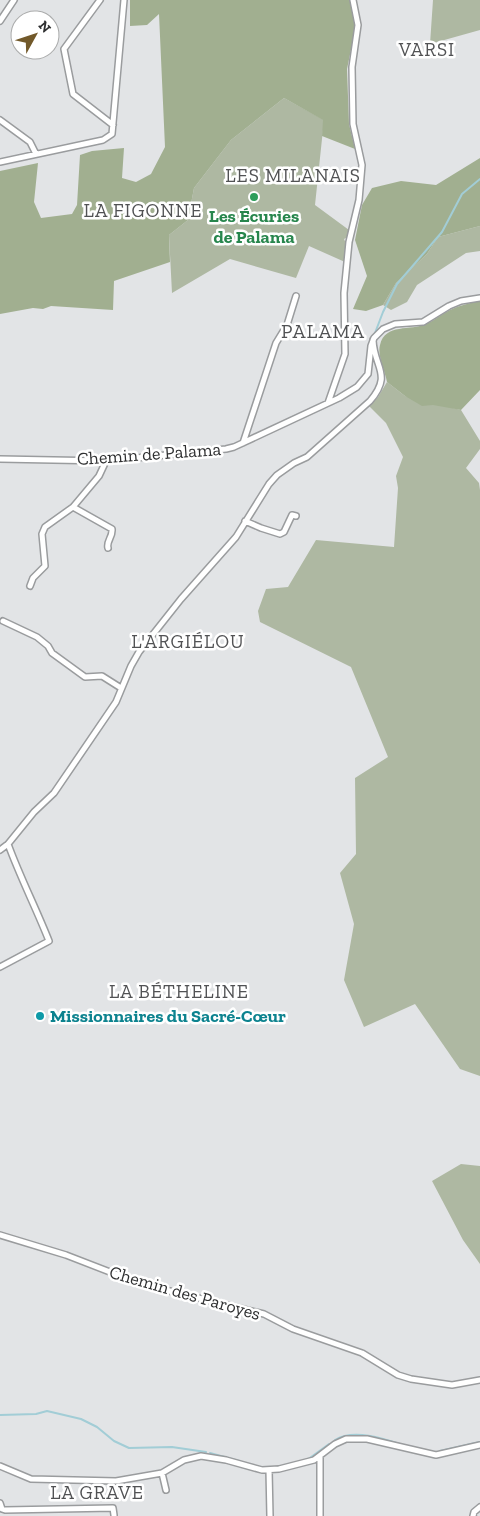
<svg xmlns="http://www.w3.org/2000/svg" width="480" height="1516" viewBox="0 0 480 1516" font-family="'Zilla Slab',serif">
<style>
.green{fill:#aeb8a2}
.forest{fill:#a1af90}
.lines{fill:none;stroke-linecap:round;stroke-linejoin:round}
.stream{stroke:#a2cdd6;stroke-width:2}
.street-casing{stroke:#9a9c9e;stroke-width:8}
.street{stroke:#fff;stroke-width:5}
.leisure-dot{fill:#2e9e5b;stroke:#fff;stroke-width:2}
.culture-dot{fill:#0f9aa8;stroke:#fff;stroke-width:2}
.labels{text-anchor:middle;stroke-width:5;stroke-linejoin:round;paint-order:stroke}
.leisure-label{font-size:18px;font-weight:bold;fill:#27864d;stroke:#fff}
.street-label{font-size:18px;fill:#2e2f30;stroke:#fff}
.culture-label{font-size:18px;font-weight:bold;fill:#0d838f;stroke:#fff;text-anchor:start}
.neighbourhood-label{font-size:19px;letter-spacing:1px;fill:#515254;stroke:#fff}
.quarter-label{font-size:20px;letter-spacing:1px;fill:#515254;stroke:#fff}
</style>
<rect width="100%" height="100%" fill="#e2e4e6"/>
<path class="green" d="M433,0H480V30L430,44Z
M284,98L324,120L315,205L349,230L347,239L345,238L344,240L347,242L345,262L309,246L296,278L230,259L172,293L169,235L188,220L194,188L231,140Z
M480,226V251L466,253L417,285L407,302L391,310L383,305L396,283L427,254L438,237Z
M387,382L405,396L461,410L480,441V449L466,468L479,483L480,490V1076L460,1069L415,1004L364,1027L344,980L354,924L340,873L356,854L355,778L388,757L351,667L260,622L258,611L266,589L288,587L316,540L394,547L398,488L396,476L403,457L386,423L369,406L378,397Z
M461,1164L480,1166V1264L463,1240L432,1181Z"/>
<path class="forest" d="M130,0H350L354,15L355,30L347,69L349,124L355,149L322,136L323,120L284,98L231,140L194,188L188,220L169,235L170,262L114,281L113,310L51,306L43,309L33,308L0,314V171L38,163L34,202L41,218L72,214L77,205L80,155L92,151L124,148L122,178L136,182L151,174L165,147L159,14L147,25L130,26Z
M480,158V226L438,237L427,254L396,283L383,305L366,311L353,309L367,276L355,240L362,205L372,188L401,181L436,185Z
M480,301V390L461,410L433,405L422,406L405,396L387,382C385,371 377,355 380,345C385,323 411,331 426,324C435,320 442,314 450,310C460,305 470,303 480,301Z"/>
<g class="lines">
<path class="stream" d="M375,333L383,312L397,284L442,232L462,194L480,179
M0,1415L36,1414L47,1411L81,1419L97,1427L114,1441L129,1448L172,1447L206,1452
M335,1440C354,1428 385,1439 406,1446
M440,1451L480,1442
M210,1453L239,1461
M307,1460L329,1444"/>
<defs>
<path id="street" d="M100,0L64,49L73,94L113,125
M0,21L14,0
M0,120L30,142L36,154
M0,162L103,140L112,134L124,0
M328,403L345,354L344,293L349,242L359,200L362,165L353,124L352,67L358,25L353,0
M243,443L276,343L287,325L296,296
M0,459L106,461L226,449L234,447L339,398L357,387L368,374L371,346L374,338L383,329L395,324L423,322L449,306L461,301L480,298
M73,507L112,529C113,537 106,541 108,548
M245,521L261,528L280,534L284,532L292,515L296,516
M30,586L33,578L45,566L42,534L45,527L73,507L99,476L106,461
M3,621L37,637L48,646L52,653L85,677L102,676L121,688
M0,850L8,844L34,812L54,793L116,702L131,666L139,652L181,599L236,537L269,484L277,475L294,463L307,457L370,401C393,374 374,368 373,340
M0,967L49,941C36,908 20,877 8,844
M0,1235L66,1255L141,1284L264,1314L293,1329L362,1353L398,1375L411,1379L452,1385L480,1380
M0,1466L31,1479L116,1481L162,1473L184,1460L201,1456L226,1460L262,1470L279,1469L314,1460L335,1444L346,1439H367L436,1455L480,1445
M269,1470L270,1516
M162,1473L166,1490
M0,1503L2,1509L5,1510L113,1508L114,1515
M320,1516V1456
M473,1516L474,1512L480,1507"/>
</defs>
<use href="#street" class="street-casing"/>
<use href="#street" class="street"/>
</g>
<circle class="leisure-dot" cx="254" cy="197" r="5"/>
<circle class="culture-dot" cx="40" cy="1016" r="5"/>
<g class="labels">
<g class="leisure-label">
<text x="254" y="222">Les Écuries<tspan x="254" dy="21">de Palama</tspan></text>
</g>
<g class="street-label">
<text transform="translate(149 454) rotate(-4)" y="6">Chemin de Palama</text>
<text transform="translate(185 1293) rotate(16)" y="6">Chemin des Paroyes</text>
</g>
<g class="culture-label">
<text x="50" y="1022">Missionnaires du Sacré-Cœur</text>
</g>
<g class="neighbourhood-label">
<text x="427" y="56">VARSI</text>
<text x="293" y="182">LES MILANAIS</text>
<text x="143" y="217">LA FIGONNE</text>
<text x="188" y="648">L'ARGIÉLOU</text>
<text x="179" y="998">LA BÉTHELINE</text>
<text x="97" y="1499">LA GRAVE</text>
</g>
<g class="quarter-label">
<text x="323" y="338">PALAMA</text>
</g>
</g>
<g transform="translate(35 35) rotate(50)"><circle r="24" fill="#ffffff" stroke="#abacac"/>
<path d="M0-4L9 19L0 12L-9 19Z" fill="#72592a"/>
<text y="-8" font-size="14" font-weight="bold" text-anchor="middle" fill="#2e2f30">N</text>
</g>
</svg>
